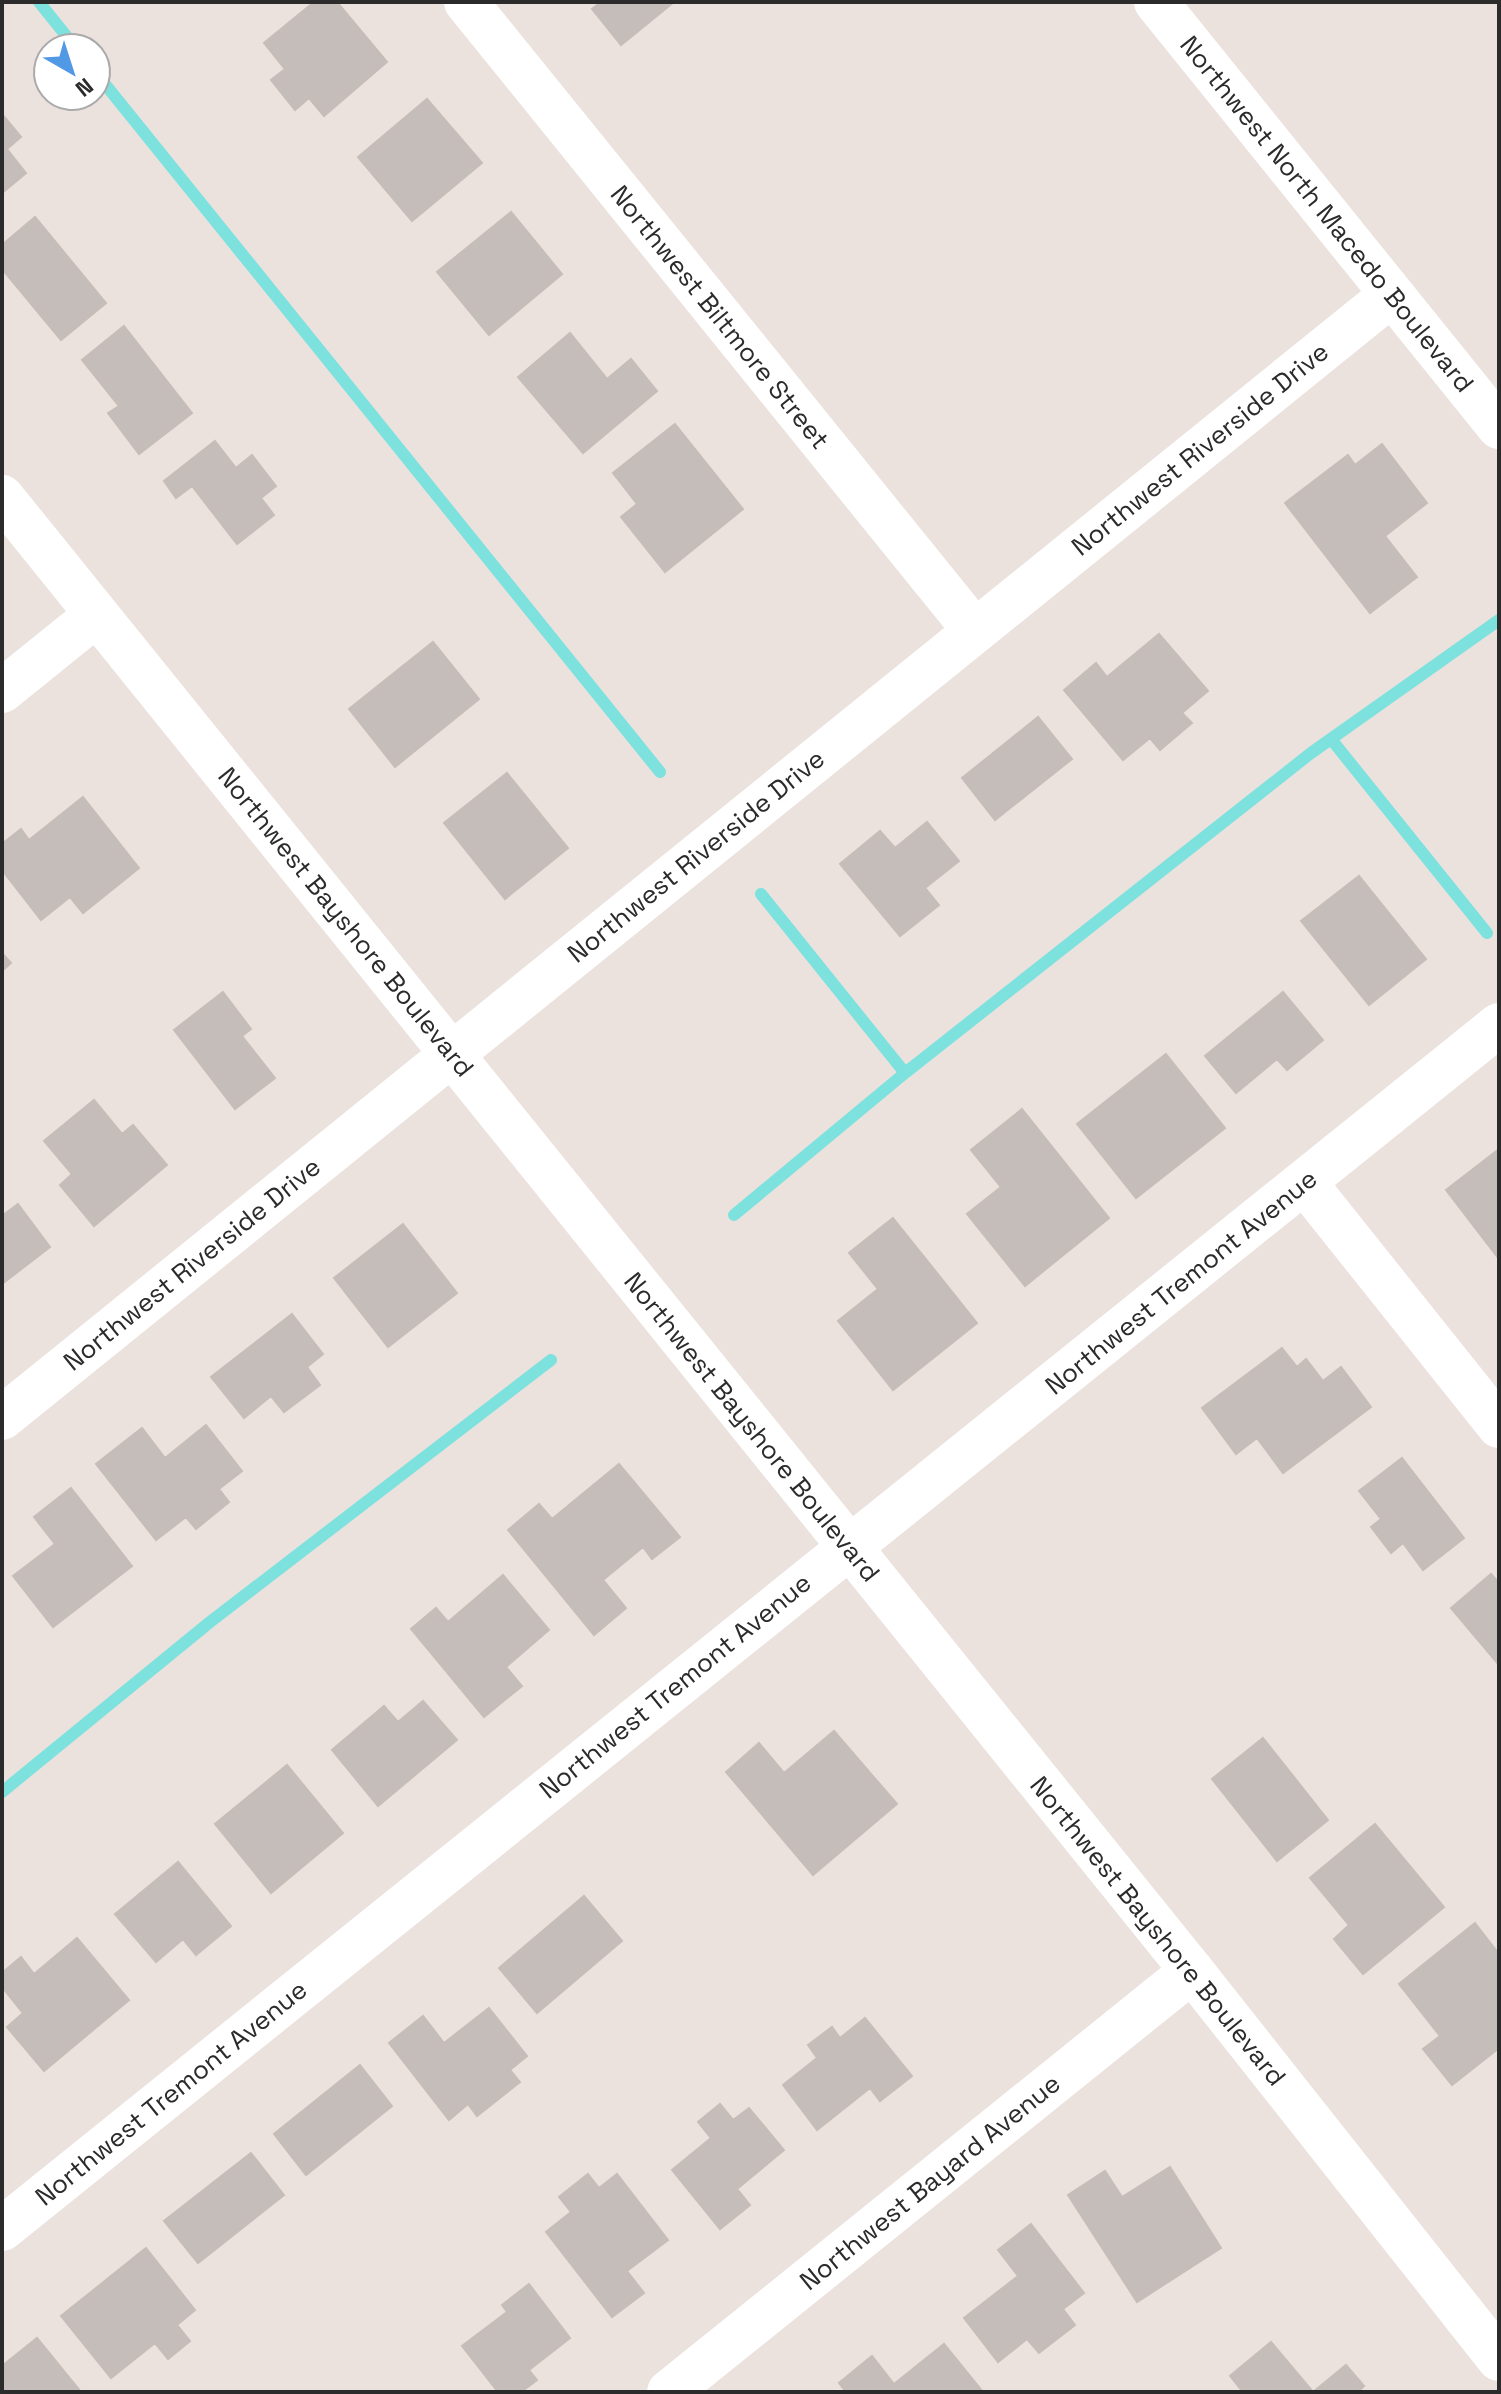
<svg xmlns="http://www.w3.org/2000/svg" width="1501" height="2394" viewBox="0 0 1501 2394" font-family="'Space Grotesk',sans-serif">
<style>
.lines{fill:none;stroke-linecap:round;stroke-linejoin:round}
.stream{stroke:#7de1de;stroke-width:12}
.building{fill:#c4bdba;stroke:#c6bdb8;stroke-width:2}
.minor{stroke:#fff;stroke-width:44}
.tertiary{stroke:#fff;stroke-width:44}
.secondary{stroke:#fff;stroke-width:44}
.labels{text-anchor:middle;stroke-width:8;stroke-linejoin:round;paint-order:stroke}
.street-label{font-size:26px;fill:#2b2b2b;stroke:#fff}
</style>
<rect width="100%" height="100%" fill="#ebe2de"/>
<g class="lines">
<path class="stream" d="M39,2L76,48
M96,73L660,772
M1331,739L1487,933
M761,894L905,1073
M734,1215L905,1073L1311,753L1499,620
M2,1792L210,1622L551,1360"/>
</g>
<path class="building" d="M314,2H337L387,62L324,116L309,98L295,110L271,80L285,69L264,43Z
M601,2H674L621,45L592,9Z
M427,99L482,163L412,221L358,157Z
M2,114L21,137L7,149L26,173L2,193Z
M511,212L562,274L489,335L437,272Z
M35,217L106,303L61,340L2,269V245Z
M124,326L192,413L139,454L108,413L119,406L82,360Z
M570,333L607,379L631,359L657,391L583,453L518,377Z
M675,424L743,509L665,572L621,517L637,504L613,473Z
M215,441L236,468L252,455L276,486L261,498L274,515L237,544L192,486L176,498L164,481Z
M1382,444L1427,503L1385,536L1417,577L1370,613L1285,503L1348,455L1355,465Z
M1159,634L1208,691L1182,713L1192,723L1160,750L1150,738L1123,760L1064,690L1096,663L1107,677Z
M433,642L479,699L395,767L349,709Z
M1038,717L1072,759L995,820L962,778Z
M507,773L568,848L505,899L444,823Z
M83,797L139,868L83,913L70,897L41,920L2,870V844L21,829L29,840Z
M927,822L959,861L925,888L939,905L900,936L840,864L880,831L895,848Z
M1359,876L1426,959L1369,1005L1301,921Z
M2,953L11,963L2,971Z
M223,992L251,1029L242,1036L275,1078L235,1109L174,1030Z
M1283,992L1323,1040L1287,1070L1277,1059L1236,1093L1205,1056Z
M1166,1054L1225,1128L1136,1198L1077,1124Z
M94,1100L122,1134L133,1125L167,1165L94,1226L60,1185L72,1174L44,1141Z
M1022,1109L1109,1218L1025,1286L967,1214L1001,1187L971,1150Z
M1499,1149V1259L1446,1190Z
M18,1204L50,1247L2,1284V1216Z
M893,1218L977,1323L893,1390L838,1321L878,1289L849,1253Z
M403,1224L457,1293L388,1347L334,1278Z
M292,1314L323,1354L307,1367L320,1385L284,1412L271,1396L244,1418L211,1377Z
M1282,1348L1297,1367L1306,1359L1323,1381L1341,1367L1371,1407L1283,1473L1257,1438L1236,1454L1202,1408Z
M206,1425L242,1471L219,1489L229,1502L196,1529L186,1517L156,1540L96,1464L142,1428L165,1458Z
M1402,1458L1464,1538L1423,1570L1403,1543L1391,1553L1371,1527L1381,1519L1359,1491Z
M619,1464L680,1537L652,1559L643,1547L603,1580L626,1608L594,1635L508,1530L539,1504L552,1519Z
M71,1488L132,1566L53,1627L13,1576L55,1544L34,1517Z
M1491,1574L1499,1583V1665L1451,1608Z
M503,1575L549,1630L506,1667L522,1686L484,1717L411,1629L436,1608L448,1622Z
M423,1701L457,1740L378,1806L332,1750L384,1706L398,1722Z
M834,1731L897,1804L813,1875L726,1772L759,1743L784,1773Z
M1263,1738L1328,1820L1277,1861L1212,1779Z
M287,1765L343,1833L271,1893L215,1824Z
M1375,1824L1444,1907L1363,1974L1334,1939L1349,1925L1310,1878Z
M178,1862L231,1926L196,1955L183,1939L156,1962L115,1914Z
M584,1896L622,1941L537,2013L499,1968Z
M1475,1923L1499,1954V2048L1452,2085L1423,2049L1440,2036L1399,1984Z
M77,1938L129,2000L44,2071L7,2027L23,2013L2,1987V1973L21,1957L34,1974Z
M489,2008L527,2056L510,2070L520,2082L477,2116L468,2104L449,2120L389,2043L423,2016L444,2043Z
M865,2018L912,2076L880,2101L870,2088L817,2130L783,2085L817,2058L808,2045L832,2027L840,2038Z
M360,2065L392,2106L306,2175L274,2134Z
M720,2104L733,2120L749,2108L784,2150L737,2189L750,2205L720,2229L672,2170L711,2138L698,2122Z
M251,2153L284,2195L198,2263L164,2221Z
M1170,2167L1221,2248L1137,2302L1068,2195L1105,2171L1122,2197Z
M588,2174L599,2188L617,2174L668,2240L627,2271L644,2293L612,2317L546,2232L571,2212L559,2197Z
M1031,2224L1084,2293L1063,2309L1075,2325L1039,2353L1027,2339L998,2362L964,2318L1018,2276L998,2250Z
M146,2248L195,2310L177,2325L190,2341L168,2359L155,2343L111,2378L61,2316Z
M529,2284L570,2338L529,2370L537,2380L521,2392H498L462,2346L507,2312L502,2305Z
M37,2338L81,2392H2V2366Z
M1271,2342L1313,2392L1346,2365L1364,2386L1358,2392H1243L1230,2376Z
M944,2344L983,2392H846L839,2383L872,2356L894,2384Z"/>
<g class="lines">
<path class="minor" d="M466,2L975,631
M1156,2L1499,427
M1305,1183L1499,1426
M2,1418L1391,295
M2,2229L1499,1025
M669,2392L1192,1971"/>
<path class="tertiary" d="M2,691L96,615"/>
<path class="secondary" d="M2,497L1192,1971L1499,2359"/>
</g>
<g class="labels">
<g class="street-label">
<text transform="translate(1327 214) rotate(51)" y="9">Northwest North Macedo Boulevard</text>
<text transform="translate(720 317) rotate(51)" y="9">Northwest Biltmore Street</text>
<text transform="translate(1200 449) rotate(-39)" y="9">Northwest Riverside Drive</text>
<text transform="translate(696 856) rotate(-39)" y="9">Northwest Riverside Drive</text>
<text transform="translate(346 922) rotate(51)" y="9">Northwest Bayshore Boulevard</text>
<text transform="translate(192 1264) rotate(-39)" y="9">Northwest Riverside Drive</text>
<text transform="translate(1181 1282) rotate(-39)" y="9">Northwest Tremont Avenue</text>
<text transform="translate(752 1427) rotate(51)" y="9">Northwest Bayshore Boulevard</text>
<text transform="translate(675 1686) rotate(-39)" y="9">Northwest Tremont Avenue</text>
<text transform="translate(1158 1931) rotate(51)" y="9">Northwest Bayshore Boulevard</text>
<text transform="translate(171 2093) rotate(-39)" y="9">Northwest Tremont Avenue</text>
<text transform="translate(930 2182) rotate(-39)" y="9">Northwest Bayard Avenue</text>
</g>
</g>
<rect width="1501" height="2394" fill="none" stroke="#2b2b2b" stroke-width="8"/>
<g transform="translate(72 72) rotate(141)"><circle r="38" fill="#ffffff" stroke="#aaaaaa" stroke-width="2"/>
<path d="M0-6L14 30L0 20L-14 30Z" fill="#5199e5"/>
<text y="-12" font-size="22" font-weight="bold" text-anchor="middle" fill="#2b2b2b">N</text>
</g>
</svg>
